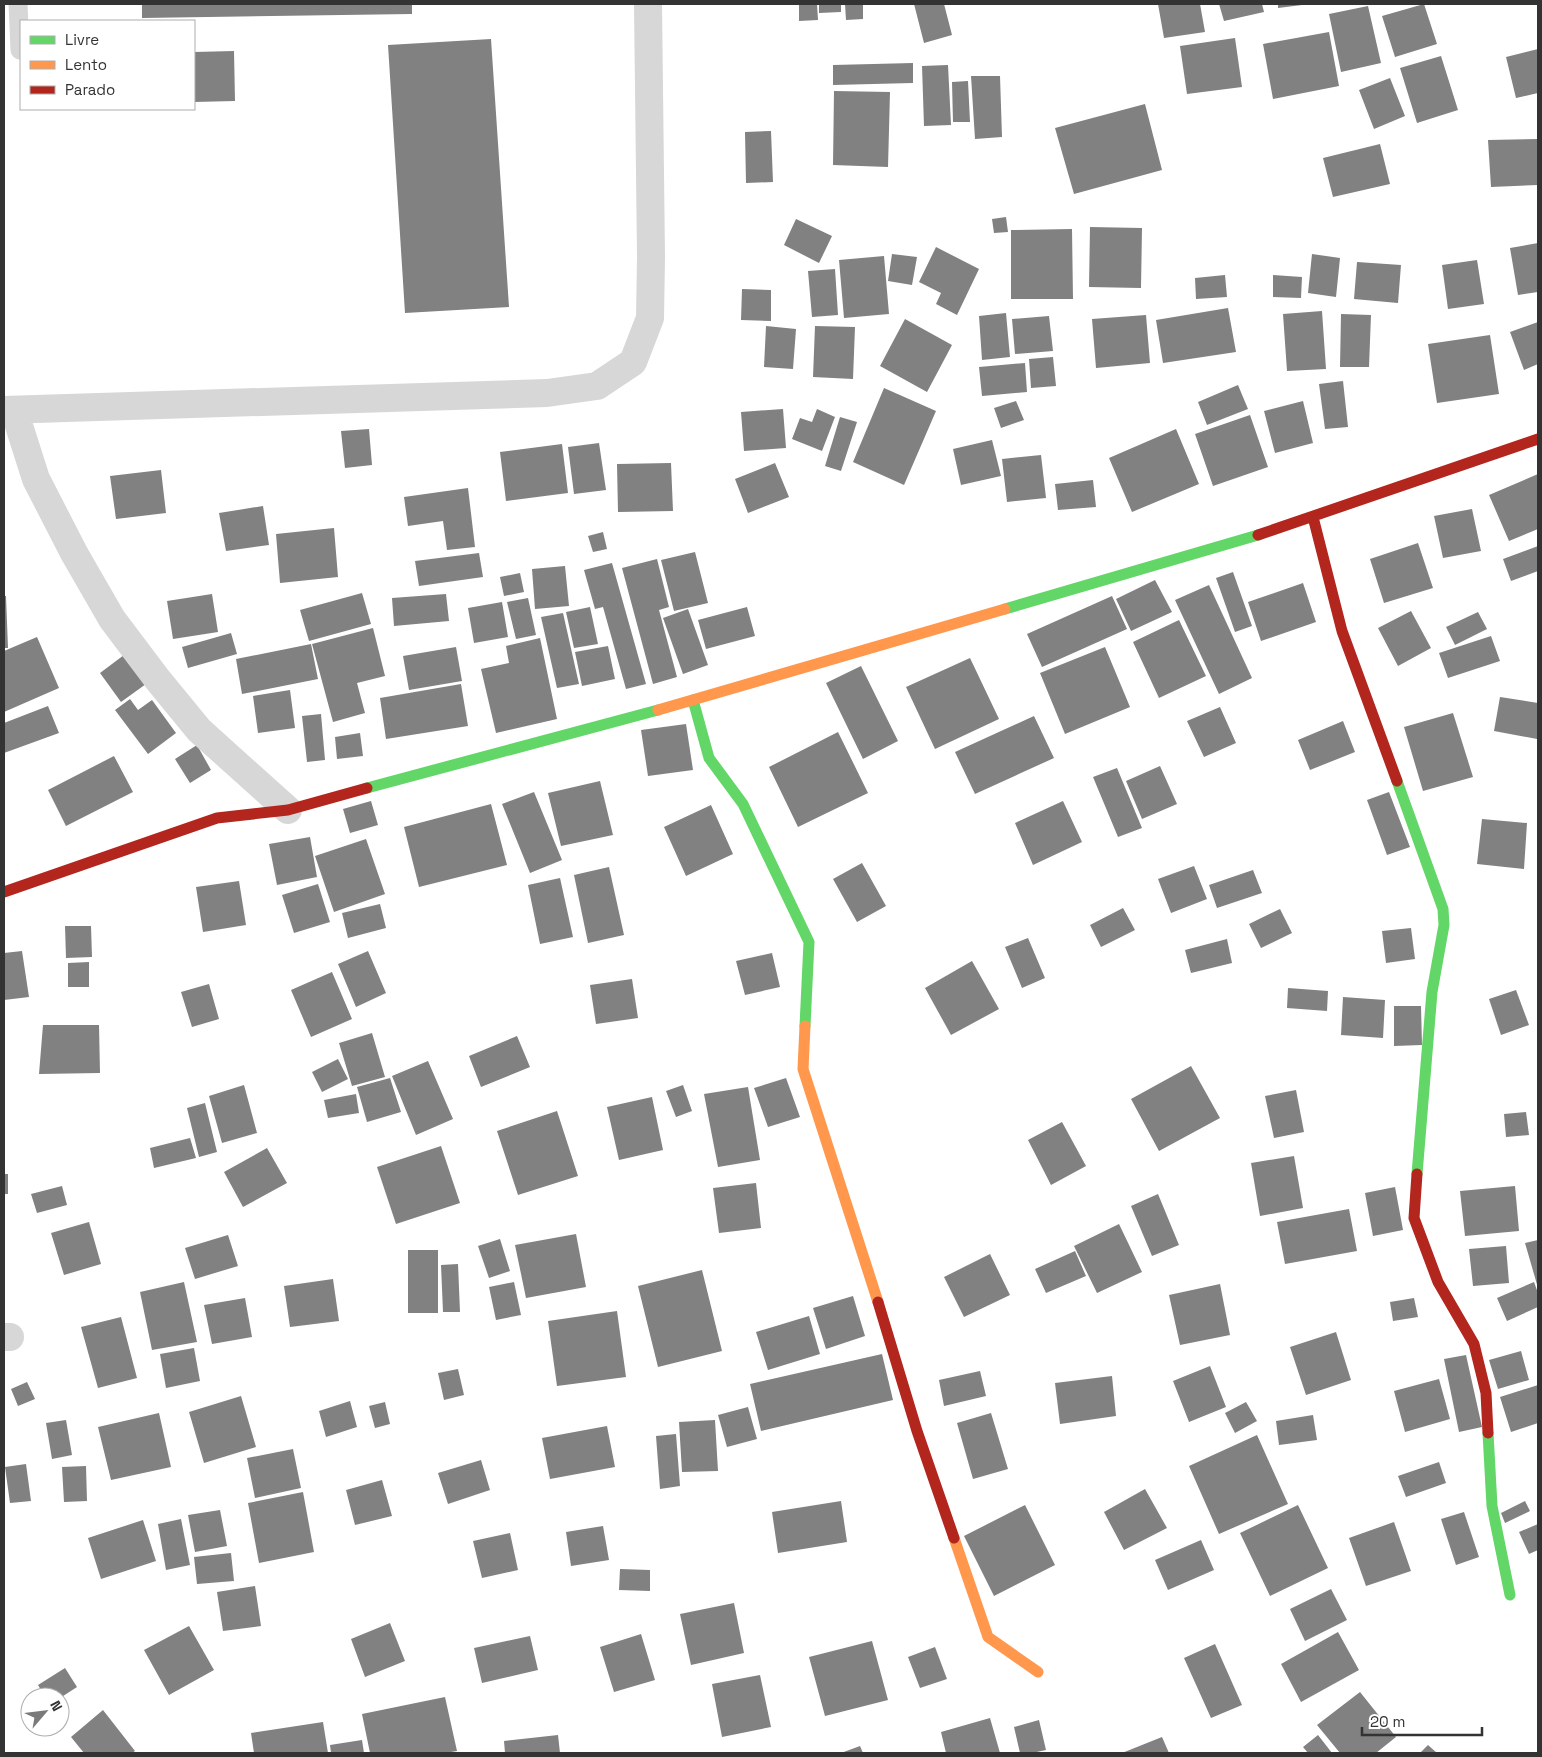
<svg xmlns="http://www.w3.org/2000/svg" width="1542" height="1757" viewBox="0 0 1542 1757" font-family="'Space Grotesk',sans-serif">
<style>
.building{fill:#818181}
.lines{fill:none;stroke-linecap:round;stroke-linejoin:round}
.lane{stroke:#d7d7d7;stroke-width:19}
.street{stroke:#d7d7d7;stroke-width:28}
.fast{stroke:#63d668;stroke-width:11}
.slow{stroke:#ff974d;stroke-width:11}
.jam{stroke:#b3261e;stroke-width:11}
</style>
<rect width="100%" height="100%" fill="#fff"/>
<path class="building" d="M142,4H412V14L142,18Z
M799,4H817L818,20L799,21Z
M819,4H841V12L819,13Z
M845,4H863V19L846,20Z
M914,4H944L952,35L924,43Z
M1158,4H1200L1205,32L1164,38Z
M1219,4H1262L1264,12L1224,21Z
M1278,4H1302V5L1278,8Z
M1424,4L1437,44L1395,57L1382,16Z
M1368,6L1381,63L1341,72L1329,14Z
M1329,32L1339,86L1273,99L1263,44Z
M1235,38L1242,87L1187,94L1180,46Z
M491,39L509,307L405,313L388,45Z
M1538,49V93L1516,98L1506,57Z
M234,51L235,101L194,102V52Z
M1441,56L1458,110L1417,123L1400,68Z
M913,63V83L833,85V65Z
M948,65L951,125L924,126L922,66Z
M971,76H1000L1002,137L975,139Z
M1390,78L1405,116L1374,129L1359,90Z
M968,81L970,122H953L952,82Z
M834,91L890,92L888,167L833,165Z
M1145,104L1162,170L1074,194L1055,128Z
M771,131L773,182L746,183L745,132Z
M1538,139V185L1491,187L1488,140Z
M1380,144L1390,184L1333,197L1323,158Z
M1006,217L1008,232L994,233L992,219Z
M796,219L832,236L819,263L784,245Z
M1090,227L1142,228L1141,288L1089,287Z
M1072,229L1073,299H1011V230Z
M1538,243V292L1518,295L1510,248Z
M936,247L979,269L957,315L936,304L941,293L919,282Z
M892,254L917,257L912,285L888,281Z
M1312,254L1340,258L1336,297L1308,293Z
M884,256L889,314L844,318L839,260Z
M1477,260L1484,304L1448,309L1442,265Z
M1357,262L1401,265L1398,303L1354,299Z
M835,269L838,315L812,317L808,271Z
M1225,275L1227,297L1196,299L1195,278Z
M1273,275L1302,277L1301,298L1273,297Z
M742,289L771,290V321L741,320Z
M1228,308L1236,352L1163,363L1156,320Z
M1322,311L1326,369L1287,371L1283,314Z
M1006,313L1010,357L982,360L979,316Z
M1341,314L1371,315L1369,367H1340Z
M1146,315L1150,363L1096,368L1092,319Z
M1049,316L1053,351L1015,354L1012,319Z
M905,319L952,345L927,392L880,366Z
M1538,322V364L1524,370L1510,332Z
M766,326L796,329L793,369L764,367Z
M815,326L855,327L853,379L813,377Z
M1490,335L1499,394L1437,403L1428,344Z
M1053,357L1056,386L1031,388L1029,359Z
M1025,363L1027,392L982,396L979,367Z
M1343,381L1348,427L1325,429L1319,384Z
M1238,385L1248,409L1207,425L1198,402Z
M884,388L936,411L904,485L853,462Z
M1016,401L1024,420L1001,428L994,408Z
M1303,401L1313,443L1275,453L1264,411Z
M783,409L786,448L744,451L741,412Z
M817,409L835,417L822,451L792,439L800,418L812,422Z
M1250,415L1268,467L1213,486L1195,434Z
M840,417L857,422L841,471L825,466Z
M369,429L372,465L345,468L341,431Z
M1176,429L1199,484L1132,512L1109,458Z
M992,440L1001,476L961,485L953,449Z
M599,443L606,490L574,494L568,447Z
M562,444L568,493L506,501L500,452Z
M1041,455L1046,498L1007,502L1002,459Z
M671,463L673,511L618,512L617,464Z
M775,463L789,497L748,513L735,479Z
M161,470L166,513L116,519L110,476Z
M1538,474V529L1509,541L1489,495Z
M1093,480L1096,507L1058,510L1055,484Z
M468,488L475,547L447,550L443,521L408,526L404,497Z
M263,506L269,545L226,551L219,513Z
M1472,509L1481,551L1443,558L1434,516Z
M334,528L338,577L280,583L276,534Z
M603,532L607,549L593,552L588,536Z
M1418,543L1433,588L1384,603L1370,559Z
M1538,546V571L1511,581L1503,559Z
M695,552L708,603L674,611L661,560Z
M479,553L483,577L419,586L415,561Z
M657,559L669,607L659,610L677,677L653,684L622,568Z
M612,563L646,684L626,689L603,607L595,609L584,570Z
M565,566L569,606L535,609L532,569Z
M1233,572L1252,626L1235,632L1216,578Z
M520,573L524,592L504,596L500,577Z
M1155,580L1172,612L1131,631L1116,599Z
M1303,583L1316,622L1261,641L1248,602Z
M1209,585L1252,678L1219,694L1175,600Z
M362,593L371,624L309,641L300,610Z
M212,594L218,632L173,639L167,601Z
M446,594L449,621L394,626L392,598Z
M4,596H6L8,648H4Z
M1112,596L1127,629L1042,667L1027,634Z
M528,598L536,635L516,639L507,602Z
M502,602L508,637L474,643L468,608Z
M590,607L598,644L574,648L566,612Z
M747,607L755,636L706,649L698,620Z
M688,609L708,665L683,674L663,618Z
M1411,611L1431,648L1398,666L1378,628Z
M1478,612L1487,629L1455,645L1446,627Z
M563,613L579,684L557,688L541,617Z
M1179,620L1206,676L1159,698L1133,642Z
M373,628L385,676L357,683L365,713L333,722L312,644Z
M231,633L237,654L188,668L182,647Z
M1491,636L1500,661L1448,678L1439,653Z
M37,637L59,688L4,712V651Z
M540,638L557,719L496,733L481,669L509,663L506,646Z
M311,644L318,679L242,694L236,659Z
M608,646L615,679L582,686L575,652Z
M456,647L462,681L409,690L403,656Z
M1105,647L1130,707L1065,734L1040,673Z
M124,655L146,684L121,702L100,673Z
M970,658L999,719L935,749L906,687Z
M861,666L898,741L863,759L826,683Z
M461,684L468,726L386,739L380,698Z
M290,690L295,728L258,733L253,696Z
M1500,697L1538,703L1537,739L1494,731Z
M130,699L138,710L152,700L176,733L148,754L115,710Z
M48,706L59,733L4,753V723Z
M1220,707L1236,743L1204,757L1187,721Z
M1453,713L1473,777L1423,791L1404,727Z
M321,714L325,760L307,762L302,716Z
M1034,716L1054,758L975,794L955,752Z
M1343,721L1355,752L1310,770L1298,740Z
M686,724L693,770L648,776L641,730Z
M838,732L868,793L798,827L769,767Z
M360,733L363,756L337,759L335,737Z
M197,745L211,770L190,783L175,759Z
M114,756L133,792L66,826L48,790Z
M1160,766L1177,804L1142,819L1126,781Z
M1117,768L1142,828L1118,837L1093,777Z
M600,781L613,835L561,846L548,793Z
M534,792L562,860L530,873L502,804Z
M1389,792L1410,847L1387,855L1367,800Z
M371,801L378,825L350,833L343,809Z
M1063,801L1082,842L1033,865L1015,823Z
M491,804L507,865L419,887L404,827Z
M711,805L733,854L686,876L664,827Z
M1482,819L1527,823L1524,869L1477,864Z
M310,837L317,877L277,885L269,844Z
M366,839L385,894L334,912L315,856Z
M862,863L886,906L857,922L833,879Z
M1194,866L1207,899L1171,913L1158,879Z
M609,867L624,935L588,943L574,875Z
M1253,870L1262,893L1217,908L1209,885Z
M560,878L573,937L540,944L528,885Z
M239,881L246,925L203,932L196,887Z
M318,884L330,922L294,933L282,895Z
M380,904L386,928L348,938L342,913Z
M1123,908L1135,930L1101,947L1090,925Z
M1280,909L1292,933L1261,948L1249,924Z
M65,926H91L92,957L66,958Z
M1411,928L1415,959L1386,963L1382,931Z
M1028,938L1045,978L1022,988L1005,947Z
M1227,939L1232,963L1191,973L1185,950Z
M22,951L29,997L4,1000V953Z
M368,951L386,993L356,1007L338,964Z
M772,953L780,987L745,995L736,961Z
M972,961L999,1009L951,1035L925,988Z
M89,962V987H68V963Z
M332,972L352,1019L311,1037L291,990Z
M632,979L638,1018L596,1024L590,985Z
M209,984L219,1019L192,1027L181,992Z
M1288,988L1328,991L1327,1011L1287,1008Z
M1516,990L1529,1025L1501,1035L1489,999Z
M1343,997L1385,1000L1383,1038L1341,1035Z
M1394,1006H1421L1422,1045L1394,1046Z
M43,1025H99L100,1073L39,1074Z
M372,1033L385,1077L352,1086L339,1043Z
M517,1036L530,1067L481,1087L469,1056Z
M338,1059L348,1079L322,1092L312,1072Z
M428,1061L453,1119L416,1135L392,1076Z
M1191,1066L1220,1118L1159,1151L1131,1099Z
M390,1078L401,1112L367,1122L357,1087Z
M786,1078L800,1117L768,1127L754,1088Z
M244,1085L257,1133L222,1143L209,1096Z
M683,1085L692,1111L676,1117L666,1091Z
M748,1087L760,1160L718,1167L704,1094Z
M1296,1090L1304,1132L1274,1138L1265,1096Z
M356,1094L359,1113L328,1118L324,1100Z
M652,1097L663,1150L619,1160L607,1107Z
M205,1103L217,1152L199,1157L187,1108Z
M557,1111L578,1176L518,1195L497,1131Z
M1526,1112L1529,1135L1506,1137L1504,1114Z
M1062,1122L1086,1166L1051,1185L1028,1140Z
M190,1138L196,1158L154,1168L150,1148Z
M441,1146L460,1203L396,1224L377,1167Z
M267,1148L287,1183L243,1207L224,1172Z
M1294,1156L1303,1208L1260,1216L1251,1163Z
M4,1174H8V1194H4Z
M756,1183L761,1228L719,1233L713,1188Z
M62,1186L67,1205L37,1213L31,1194Z
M1515,1186L1519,1231L1465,1236L1460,1191Z
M1395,1187L1403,1230L1373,1236L1365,1193Z
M1158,1194L1179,1245L1152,1256L1131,1206Z
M1349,1209L1357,1251L1285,1264L1277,1222Z
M89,1222L101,1264L64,1275L51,1233Z
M1119,1224L1142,1272L1097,1293L1074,1246Z
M576,1234L586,1287L526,1298L515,1245Z
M228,1235L238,1266L195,1279L185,1248Z
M500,1239L510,1271L489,1278L478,1246Z
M1538,1240V1288L1525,1243Z
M1506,1246L1509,1283L1473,1286L1469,1249Z
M408,1250H438V1313H408Z
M1075,1251L1086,1276L1046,1293L1035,1269Z
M990,1254L1010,1295L964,1317L944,1277Z
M458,1264L460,1312H443L441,1265Z
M702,1270L722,1351L658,1367L638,1286Z
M333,1279L339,1321L290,1327L284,1286Z
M184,1282L197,1342L152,1350L140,1292Z
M514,1282L521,1315L496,1320L489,1287Z
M1534,1282L1538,1293V1307L1507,1321L1497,1298Z
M1220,1284L1230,1335L1180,1345L1169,1295Z
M853,1296L865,1336L826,1349L813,1308Z
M245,1298L252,1337L212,1344L204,1305Z
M1414,1298L1418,1317L1393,1321L1390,1302Z
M617,1311L626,1377L557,1386L548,1321Z
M809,1316L820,1354L768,1370L756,1332Z
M121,1317L137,1378L98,1388L81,1327Z
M1336,1332L1351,1380L1306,1395L1290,1347Z
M194,1348L200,1381L166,1388L160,1354Z
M1521,1351L1529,1380L1498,1389L1489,1360Z
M882,1354L893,1400L761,1431L750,1384Z
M1466,1355L1482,1427L1459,1432L1444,1359Z
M1210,1366L1226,1407L1189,1422L1173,1381Z
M458,1369L464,1395L444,1400L438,1373Z
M980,1371L986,1396L944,1406L939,1380Z
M1112,1376L1116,1416L1060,1424L1055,1383Z
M1439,1379L1450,1419L1405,1432L1394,1391Z
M27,1382L35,1399L18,1406L11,1389Z
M1538,1385V1423L1511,1432L1500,1397Z
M241,1396L256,1447L204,1463L189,1412Z
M350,1401L357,1427L326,1437L319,1411Z
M385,1402L390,1424L375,1428L369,1406Z
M1246,1402L1257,1421L1235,1433L1225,1413Z
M748,1407L757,1439L727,1447L718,1415Z
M159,1413L171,1467L111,1480L98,1427Z
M991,1413L1008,1469L973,1479L957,1423Z
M1313,1415L1317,1440L1279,1445L1276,1421Z
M66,1420L72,1455L52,1459L46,1423Z
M715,1420L718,1471L682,1472L679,1422Z
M607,1426L615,1467L550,1479L542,1438Z
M676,1434L680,1486L660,1489L656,1436Z
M1257,1435L1288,1504L1219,1534L1189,1466Z
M293,1449L301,1488L255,1498L247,1458Z
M481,1460L490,1490L448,1504L438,1473Z
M1439,1462L1446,1483L1406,1497L1398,1476Z
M26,1464L31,1501L10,1503L5,1467Z
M86,1466L87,1501L64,1502L62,1467Z
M382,1480L392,1516L355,1525L346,1490Z
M1145,1489L1167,1528L1124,1550L1104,1512Z
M303,1492L314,1552L259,1563L248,1503Z
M841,1501L847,1542L778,1553L772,1512Z
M1525,1501L1530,1511L1505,1523L1501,1513Z
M1025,1505L1055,1565L994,1596L964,1536Z
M1298,1505L1328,1568L1270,1596L1240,1533Z
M220,1510L227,1546L195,1552L188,1515Z
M1464,1512L1479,1557L1456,1565L1441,1519Z
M181,1519L190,1565L166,1570L158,1524Z
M143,1520L156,1561L101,1579L88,1538Z
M1394,1522L1411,1571L1366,1586L1349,1538Z
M1538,1524V1550L1529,1554L1519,1532Z
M603,1526L609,1560L571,1566L566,1532Z
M510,1533L518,1570L482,1578L473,1541Z
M1201,1540L1214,1570L1168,1590L1155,1560Z
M231,1553L234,1581L197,1584L194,1557Z
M620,1569L650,1570V1591L619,1590Z
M255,1586L261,1626L223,1631L217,1592Z
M1331,1589L1347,1620L1305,1641L1290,1609Z
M734,1603L744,1653L691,1665L680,1614Z
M390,1623L405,1661L365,1677L351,1639Z
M189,1626L214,1670L169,1695L144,1650Z
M1338,1632L1359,1670L1301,1702L1281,1664Z
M641,1634L655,1680L614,1692L600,1647Z
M530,1636L538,1670L482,1683L474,1648Z
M872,1641L888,1700L825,1716L809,1657Z
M1215,1644L1242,1705L1211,1718L1184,1658Z
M935,1647L947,1679L920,1688L908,1657Z
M65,1668L77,1687L60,1698L45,1697L38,1685Z
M760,1675L771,1727L722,1737L712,1684Z
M1360,1692L1396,1737L1376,1753H1340L1317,1725Z
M445,1697L457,1751L445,1753H370L362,1714Z
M103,1710L135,1751L132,1753H84L71,1737Z
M990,1718L1000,1753H946L941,1732Z
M1039,1720L1046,1750L1032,1753H1020L1014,1727Z
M323,1722L328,1753H254L251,1733Z
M558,1735L560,1753H505L504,1741Z
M1318,1735L1332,1753H1308L1303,1747Z
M1162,1737L1169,1753H1122Z
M362,1740L364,1753H331L330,1745Z
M1428,1745L1437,1753H1420Z
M860,1746L863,1753H841Z"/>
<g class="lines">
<path class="lane" d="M18,4L20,50"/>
<path class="street" d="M4,410L547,393L597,386L633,362L650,318L651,257L648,4
M14,410L36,479L74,553L112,619L158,680L199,730L288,810
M4,1337H10"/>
<path class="fast" d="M1005,609L1258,535
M693,700L709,758L743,804L809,942L805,1026
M1397,781L1443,909L1444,925L1432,992L1417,1174
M367,788L658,710
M1488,1433L1492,1506L1510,1595"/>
<path class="slow" d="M658,710L1005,609
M805,1026L803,1069L878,1302
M954,1538L988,1637L1038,1672"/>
<path class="jam" d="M1313,517L1342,631L1397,781
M1258,535L1538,439
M4,892L217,818L288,810L367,788
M1417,1174L1414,1218L1438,1282L1474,1344L1486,1393L1488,1433
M878,1302L917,1431L954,1538"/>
</g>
<rect width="1542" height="1757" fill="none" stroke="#333333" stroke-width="10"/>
<rect x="20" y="20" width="175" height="90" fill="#ffffff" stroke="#adadad"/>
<rect x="30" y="36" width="25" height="8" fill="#63d668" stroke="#adadad"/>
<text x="65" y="45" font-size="15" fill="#333333">Livre</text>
<rect x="30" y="61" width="25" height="8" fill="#ff974d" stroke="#adadad"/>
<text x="65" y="70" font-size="15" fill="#333333">Lento</text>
<rect x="30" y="86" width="25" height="8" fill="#b3261e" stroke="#adadad"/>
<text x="65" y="95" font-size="15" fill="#333333">Parado</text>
<g transform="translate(45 1712) rotate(62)"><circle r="24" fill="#ffffff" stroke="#adadad"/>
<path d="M0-4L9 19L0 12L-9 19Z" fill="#7a7a7a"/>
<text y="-8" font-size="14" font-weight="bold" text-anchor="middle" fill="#333333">N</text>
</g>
<path d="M1362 1727v8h120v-8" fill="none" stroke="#333333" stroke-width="2.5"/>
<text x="1370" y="1727" font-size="15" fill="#333333" stroke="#ffffff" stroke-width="4" paint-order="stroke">20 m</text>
</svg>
